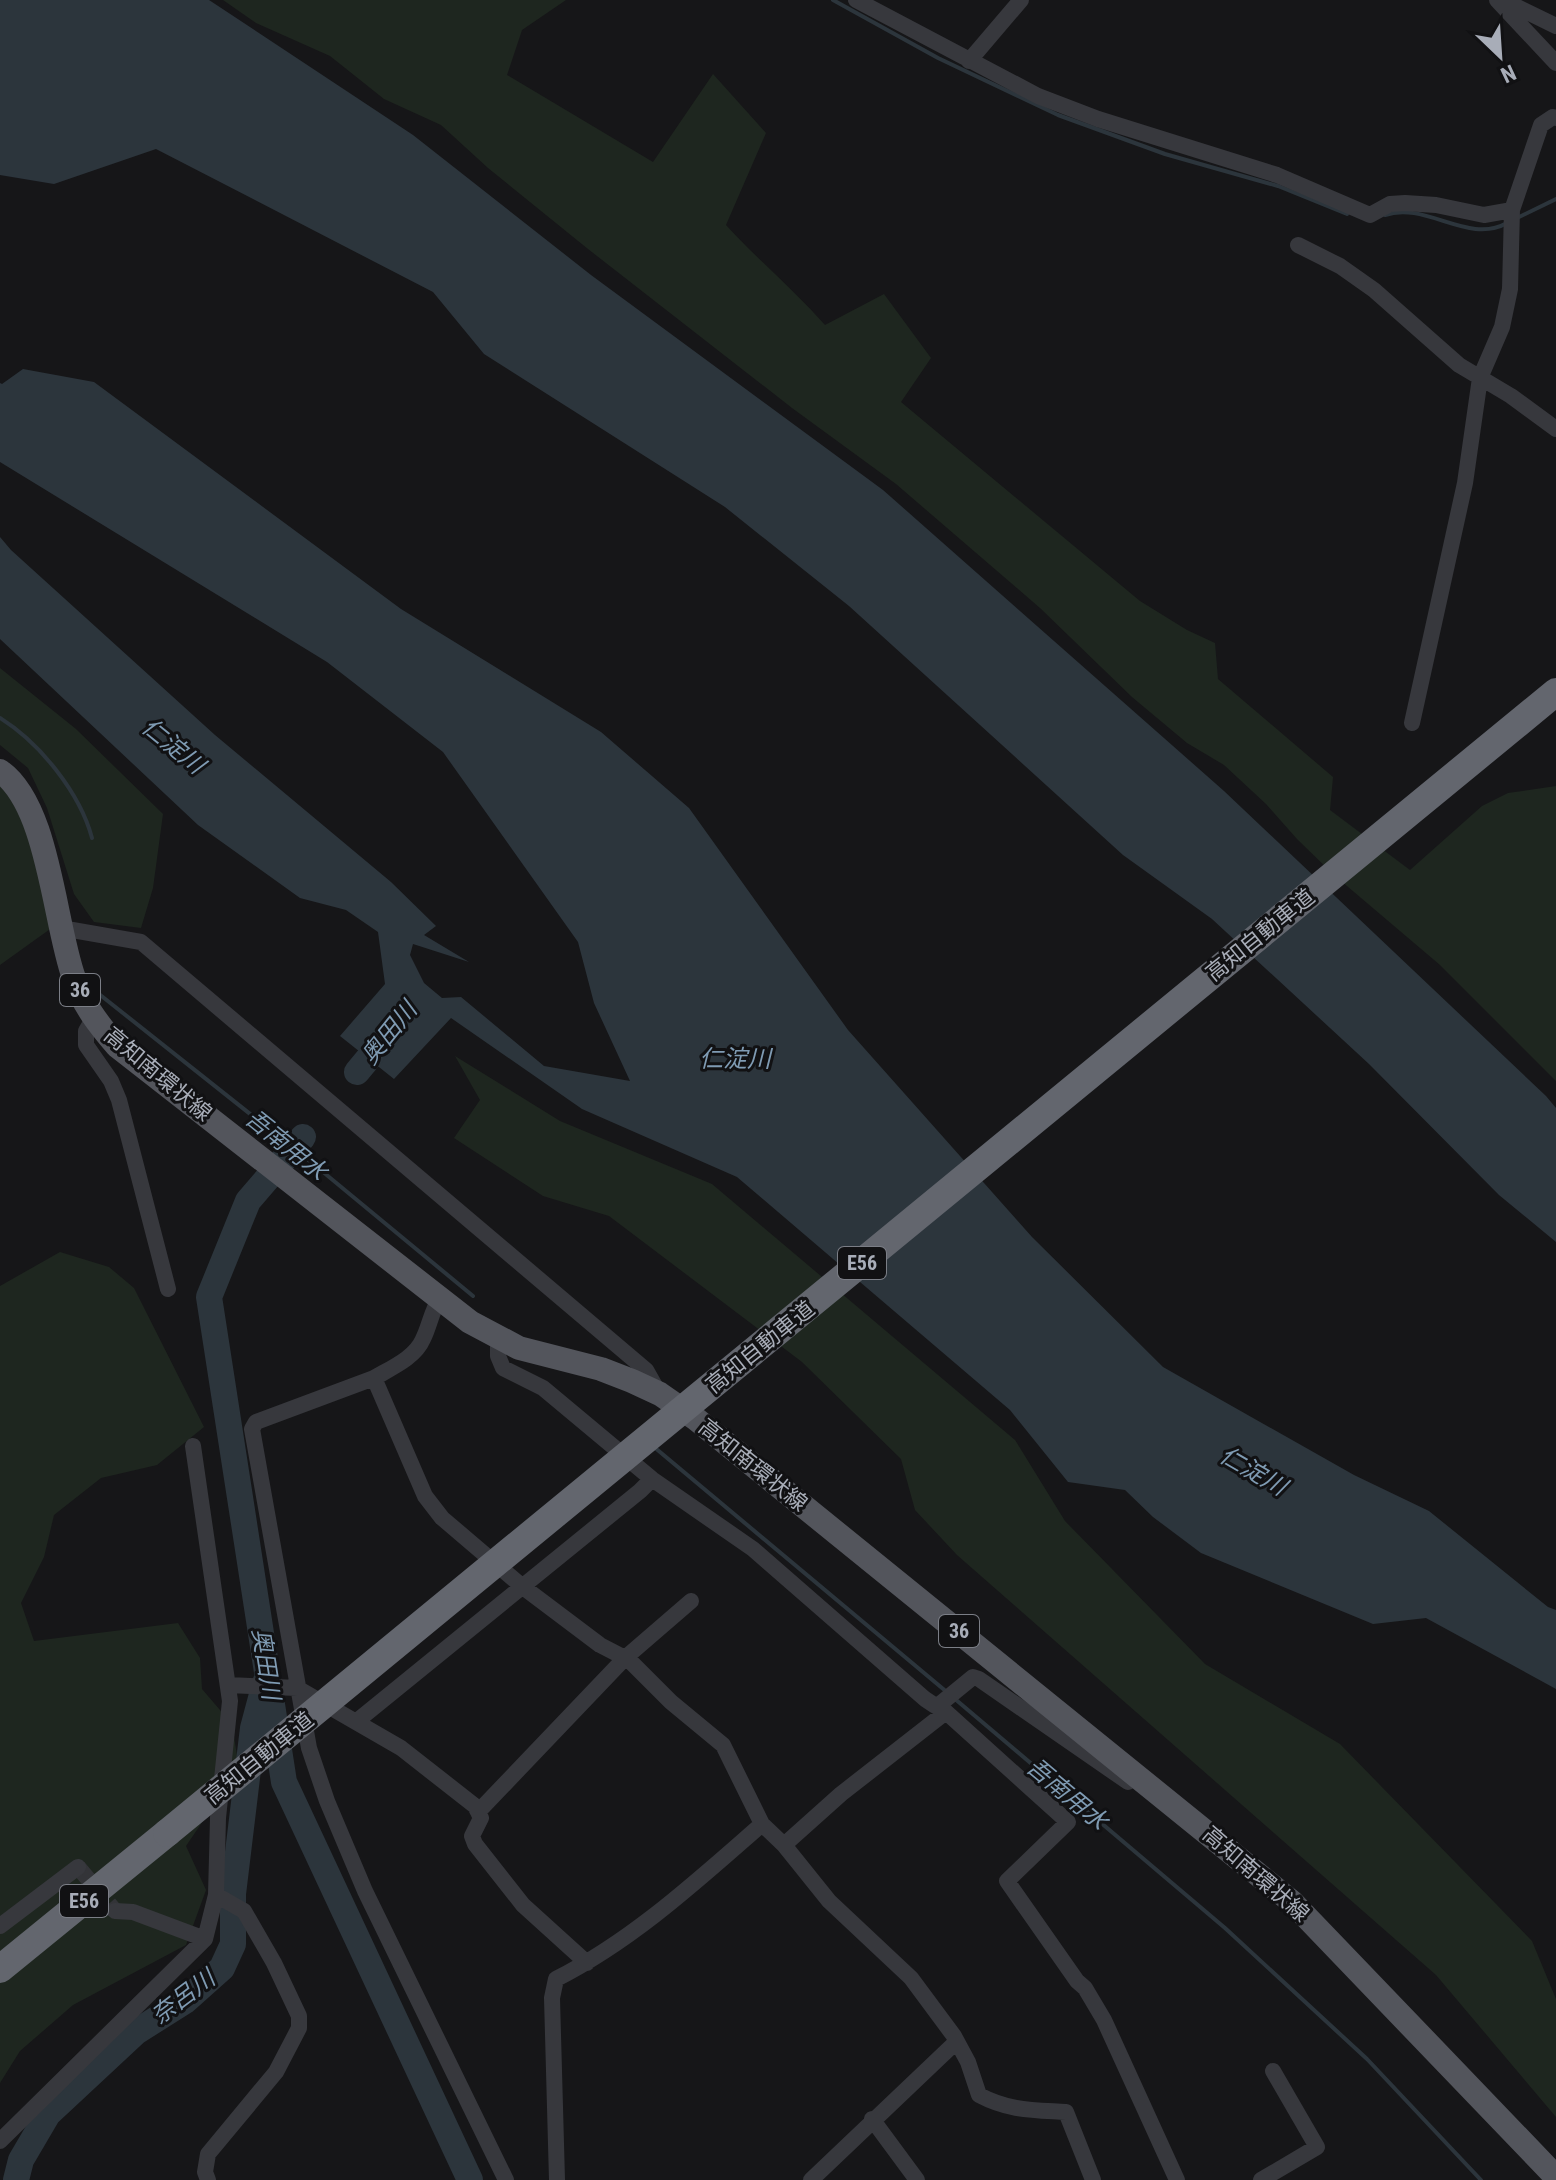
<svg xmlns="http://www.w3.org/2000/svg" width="1556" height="2180" font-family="'Roboto Condensed','Noto Sans JP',sans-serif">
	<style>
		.green { fill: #1e261f }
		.water { fill: #2c353c }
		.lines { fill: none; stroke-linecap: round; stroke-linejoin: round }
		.stream { stroke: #2c353c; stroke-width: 4 }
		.river { stroke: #2c353c; stroke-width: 26 }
		.minor-tunnel { stroke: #333438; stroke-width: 16; stroke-dasharray: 16 8; stroke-linecap: butt }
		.minor { stroke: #37383d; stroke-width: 16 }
		.primary { stroke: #53555c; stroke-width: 24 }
		.motorway { stroke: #63666e; stroke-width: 28 }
		.motorway-bridge { stroke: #63666e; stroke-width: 28 }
		.labels { text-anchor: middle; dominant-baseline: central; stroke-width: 6; stroke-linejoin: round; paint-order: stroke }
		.shield { fill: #111113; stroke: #7b7e86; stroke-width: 2 }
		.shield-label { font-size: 20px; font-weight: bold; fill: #a8adb8 }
		.street-label { font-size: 22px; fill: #a8adb8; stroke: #111113 }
		.water-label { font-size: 24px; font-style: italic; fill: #7f9bb3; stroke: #111113 }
	</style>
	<rect width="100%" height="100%" fill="#161618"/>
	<path class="green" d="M 223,0 L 566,0 L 522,30 L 507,75 L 653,162 L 713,74 L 766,133 L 726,225 C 758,260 794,290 825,325 L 884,294 L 931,358 L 901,402 L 1140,601 L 1187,630 L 1215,643 L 1218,679 L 1333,777 L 1330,810 L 1410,870 L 1482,806 L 1508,793 L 1556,786 L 1556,1081 L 1440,965 L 1334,875 L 1297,839 L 1266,804 L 1224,765 L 1187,743 L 1132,697 L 1040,608 L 896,484 L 792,408 L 588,249 L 488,168 L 441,125 L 384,99 L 330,56 L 256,23 Z
		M 0,668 L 76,729 L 163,814 L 153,888 L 141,928 L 94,922 L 74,894 L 47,808 L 28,768 L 0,745 Z
		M 0,783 C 36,822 42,878 53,927 L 0,965 Z
		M 455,1056 L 560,1121 L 712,1184 L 1015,1440 L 1065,1521 L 1205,1664 L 1340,1744 L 1532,1941 L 1556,1999 L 1556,2117 L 1436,1975 L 957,1555 L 915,1510 L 901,1459 L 802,1362 L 609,1216 L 543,1196 L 454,1138 L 480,1100 Z
		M 60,1252 L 109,1267 L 134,1288 L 204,1427 L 157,1465 L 101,1478 L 54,1515 L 44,1557 L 21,1603 L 34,1641 L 178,1623 L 200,1658 L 202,1689 L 232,1724 L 239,1768 L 186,1846 L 206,1890 L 186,1945 L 73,2005 L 20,2051 L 0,2083 L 0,1286 Z"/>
	<path class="water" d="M 0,0 L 209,0 L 413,135 L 591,275 L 883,490 L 1224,791 L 1546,1096 L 1556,1108 L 1556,1242 L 1499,1195 L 1369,1064 L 1212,919 L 1123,855 L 849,606 L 725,507 L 484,354 L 433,292 L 156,149 L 54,184 L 0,175 Z
		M 23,369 L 94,382 L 401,609 L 601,732 L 689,808 L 848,1030 L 1032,1237 L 1163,1367 L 1354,1475 L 1429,1511 L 1548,1607 L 1556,1610 L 1556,1689 L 1426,1618 L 1373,1624 L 1201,1553 L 1153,1517 L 1125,1490 L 1068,1482 L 1010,1410 L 737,1177 L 582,1109 L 451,1018 L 394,1079 L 340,1036 L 385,984 L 378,932 L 346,910 L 300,898 L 198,825 L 0,639 L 0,537 L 11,550 L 215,735 L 391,882 L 436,926 L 424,935 L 469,962 L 413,944 L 410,955 L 424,983 L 442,998 L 461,997 L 544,1066 L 630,1081 L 594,1003 L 578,942 L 443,752 L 327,662 L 0,462 L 0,383 L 2,384 Z"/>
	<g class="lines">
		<path class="stream" d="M 833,0 L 938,58 L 1058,115 L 1165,154 L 1278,186 L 1347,214
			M 1385,215 C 1426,201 1468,245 1507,223
			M 1515,219 L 1556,199
			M 0,718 C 40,743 80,793 92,838
			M 99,994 L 317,1167 L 473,1296
			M 654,1447 L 948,1693
			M 955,1699 L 1225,1928 L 1367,2059 L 1481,2180"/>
		<path class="river" d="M 357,1072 L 391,1031
			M 303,1137 L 248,1201 L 209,1297 L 284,1782 L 470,2180
			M 16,2180 L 21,2160 L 48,2114 L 136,2032 L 185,2001 L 222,1968 L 233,1944 L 233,1894 L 253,1728 L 265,1683"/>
		<path class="minor-tunnel" d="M 78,1867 L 115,1911"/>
		<path class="minor" d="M 856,0 L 1038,96 L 1098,119 L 1277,175 L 1370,215 L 1390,204 L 1405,203 L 1436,205 L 1484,215 L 1512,210
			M 1497,0 L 1556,63
			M 1500,2 L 1509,3 L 1556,26
			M 969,61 L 1021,0
			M 1298,245 L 1340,266 L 1374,290 L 1459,365 L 1511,396 L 1556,429
			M 1412,723 L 1465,483 L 1480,378 L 1502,327 L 1510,289 L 1512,210 L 1541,125 L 1553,117 L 1556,118
			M 61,928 L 141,942 L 646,1370 L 659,1393
			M 93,1019 L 86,1031 L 86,1045 L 111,1081 L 119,1100 L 168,1289
			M 440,1298 C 431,1312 430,1325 423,1339 C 415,1358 391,1368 374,1378 L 425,1496 L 442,1518 L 523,1587 L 600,1645 L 629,1660 L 671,1702 L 723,1745 L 762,1824 L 784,1845 L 829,1901 L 911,1978 L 954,2036 L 968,2062 L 979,2095 C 1009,2111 1033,2110 1066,2112 L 1093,2180
			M 498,1339 L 498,1356 L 503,1368 L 543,1388 L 652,1479 L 753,1549 L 925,1699 L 934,1705 L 940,1704 L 973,1677 L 979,1679 L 1128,1782
			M 374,1378 L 256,1422 L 252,1429 L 309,1748 L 327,1801 L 365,1891 L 506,2180
			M 228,1685 L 297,1688 L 401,1748 L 475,1806 L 481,1818 L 472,1836 L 475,1844 L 523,1905 L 587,1963
			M 934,1705 L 946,1712 L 1068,1822 L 1007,1881 L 1077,1981 L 1085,1988 L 1104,2020 L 1177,2180
			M 357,1721 L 640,1491 L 652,1479
			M 478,1812 L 625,1658 L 691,1601
			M 784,1845 L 841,1794 L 946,1712
			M 115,1911 L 133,1912 L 205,1939
			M 0,1926 L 78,1867
			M 872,2119 L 917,2180
			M 0,2141 L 205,1939 L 216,1895 L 218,1818 L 230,1701 L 193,1446
			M 208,2180 L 205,2172 L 208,2154 L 276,2072 L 299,2028 L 299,2016 L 274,1963 L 244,1911 L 216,1895
			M 557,2180 L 552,1998 L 556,1979 C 633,1940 698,1880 762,1824
			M 811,2180 L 955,2043
			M 1261,2180 L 1317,2147 L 1273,2071"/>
		<path class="primary" d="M 0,771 C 49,805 54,923 74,978 C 83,1005 99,1025 117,1046 L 470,1322 L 519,1348 L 601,1369 L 632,1381 L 660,1394 L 696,1419 L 1292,1902 L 1556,2177"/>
		<path class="motorway" d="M 0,1969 L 167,1833"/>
		<path class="motorway-bridge" d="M 167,1833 L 1556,692"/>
	</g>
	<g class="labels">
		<g class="shield">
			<rect x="60" y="974" width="40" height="32" rx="6"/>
			<rect x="838" y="1247" width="48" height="32" rx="6"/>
			<rect x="939" y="1615" width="40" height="32" rx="6"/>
			<rect x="60" y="1885" width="48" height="32" rx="6"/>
		</g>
		<g class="shield-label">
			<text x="80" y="990">36</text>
			<text x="862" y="1263">E56</text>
			<text x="959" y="1631">36</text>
			<text x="84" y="1901">E56</text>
		</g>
		<g class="street-label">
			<text transform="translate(1260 935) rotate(-39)">高知自動車道</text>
			<text transform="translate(158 1074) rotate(40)">高知南環状線</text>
			<text transform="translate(760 1347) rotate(-39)">高知自動車道</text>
			<text transform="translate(753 1465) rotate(39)">高知南環状線</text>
			<text transform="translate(259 1758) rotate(-39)">高知自動車道</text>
			<text transform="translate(1256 1874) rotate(41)">高知南環状線</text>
		</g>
		<g class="water-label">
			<text transform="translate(173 746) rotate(39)">仁淀川</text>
			<text transform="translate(389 1033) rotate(-51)">奥田川</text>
			<text x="735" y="1059">仁淀川</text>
			<text transform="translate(286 1145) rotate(39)">吾南用水</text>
			<text transform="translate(1253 1471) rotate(30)">仁淀川</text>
			<text transform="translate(266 1664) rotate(81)">奥田川</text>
			<text transform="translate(1067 1794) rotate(40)">吾南用水</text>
			<text transform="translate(183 1997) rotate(-37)">奈呂川</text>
		</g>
	</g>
	<g transform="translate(1500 56) rotate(155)" stroke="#111113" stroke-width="6" paint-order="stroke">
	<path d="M0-6L14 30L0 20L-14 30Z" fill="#a8adb8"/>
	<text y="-12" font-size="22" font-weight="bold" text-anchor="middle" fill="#a8adb8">N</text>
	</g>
</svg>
